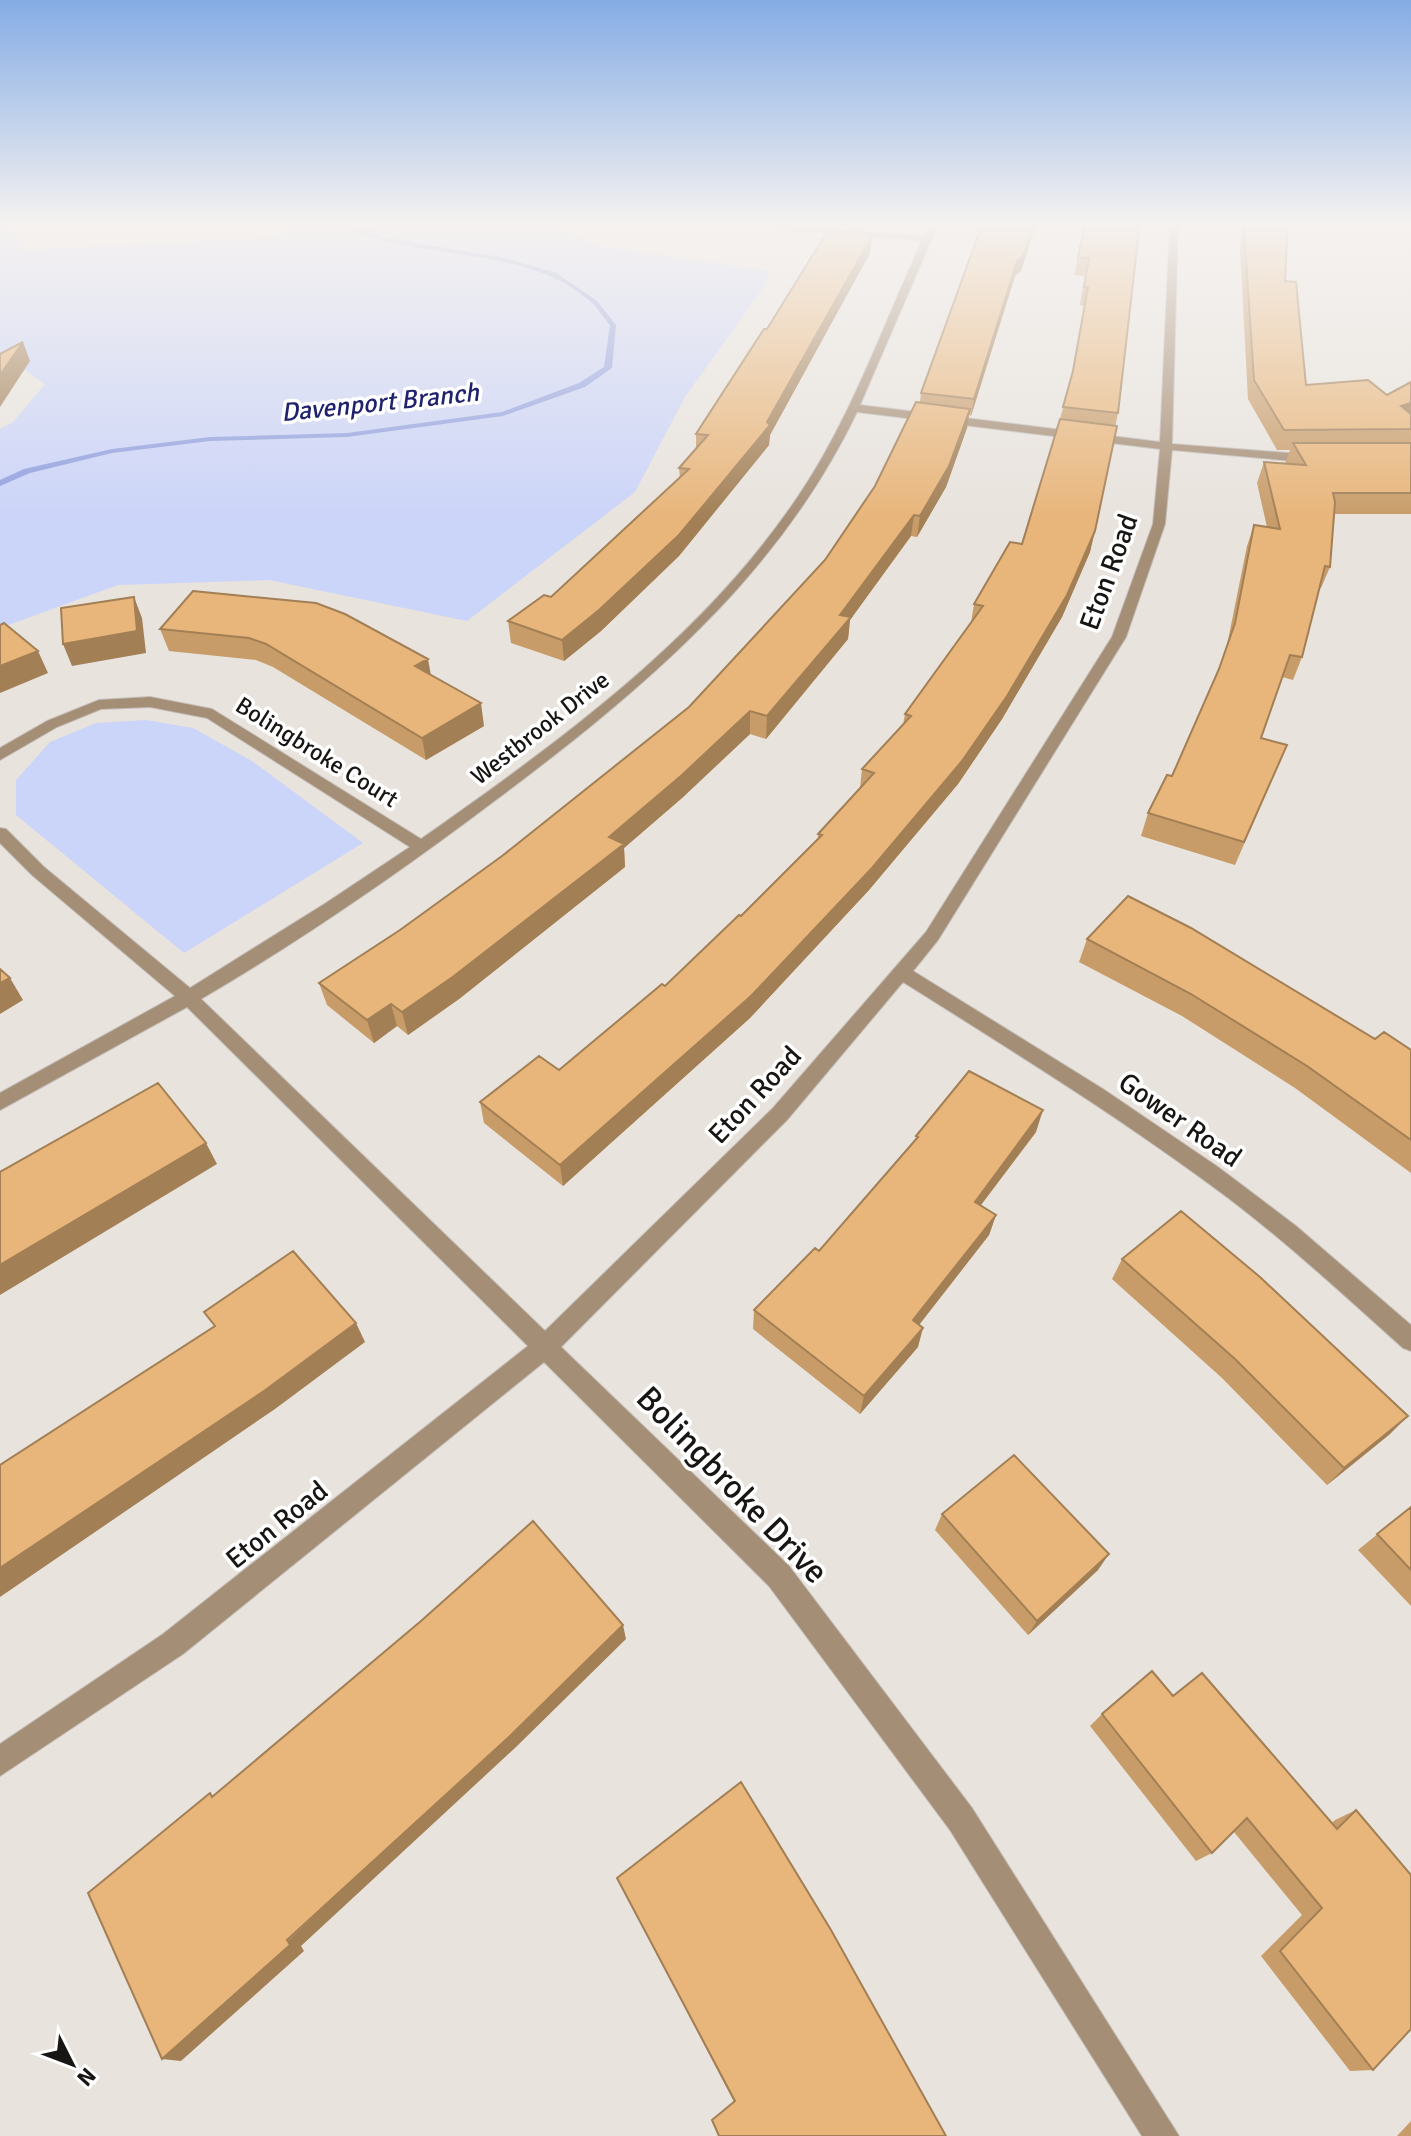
<svg xmlns="http://www.w3.org/2000/svg" width="1411" height="2136" font-family="Signika,sans-serif">
	<style>
		.green { fill: #cbd4f9 }
		.lines { fill: none; stroke-linecap: round; stroke-linejoin: round }
		.stream { fill: #91a0e0; fill-rule: evenodd }
		.minor-casing { stroke: #c3beb9; stroke-width: 2 }
		.minor { fill: #a58e76; fill-rule: evenodd }
		.wall { fill: #c89c69 }
		.shaded-wall { fill: #a27f55 }
		.building { fill: #e8b57a; stroke: #a27f55; stroke-width: 2 }
		.labels { text-anchor: middle; dominant-baseline: central; stroke-width: 7; stroke-linejoin: round; paint-order: stroke }
		.far-street-label { font-size: 24px; fill: #181614; stroke: #fff }
		.far-water-label { font-size: 26px; font-style: italic; fill: #1f226c; stroke: #fff }
		.street-label { font-size: 28px; fill: #181614; stroke: #fff }
		.near-street-label { font-size: 34px; fill: #181614; stroke: #fff }
	</style>
	<rect width="100%" height="100%" fill="#e8e3dd"/>
	<path class="green" d="M 0,222 L 11,222 L 25,250 L 279,237 L 298,222 L 560,222 L 560,229 L 599,246 L 770,271 L 763,288 L 685,397 L 635,492 L 467,621 L 269,580 L 118,585 L 0,628 L 0,429 L 13,422 L 45,384 L 0,353 Z
		M 146,720 L 193,728 L 252,761 L 363,843 L 184,953 L 16,815 L 16,780 L 50,742 L 96,723 Z"/>
	<g class="lines">
		<path class="stream" d="M 336,222 L 345,222 L 383,237 L 505,258 L 556,273 L 596,300 L 616,325 L 612,368 L 585,387 L 503,416 L 347,437 L 210,441 L 112,453 L 30,473 L 0,486 L 0,480 L 24,469 L 112,449 L 210,437 L 347,433 L 502,412 L 579,383 L 604,367 L 610,325 C 603,317 598,308 590,301 C 519,240 415,266 336,222 Z"/>
		<g class="minor-casing">
			<path id="minor" d="M 703,222 L 742,222 L 924,236 L 931,222 L 939,222 L 860,405 L 1160,442 L 1170,222 L 1178,222 L 1172,444 L 1315,455 L 1321,459 L 1315,463 L 1172,450 L 1165,524 L 1126,637 L 938,940 L 913,971 L 1103,1089 L 1218,1167 L 1296,1226 L 1411,1325 L 1411,1351 L 1403,1348 C 1345,1296 1289,1244 1227,1197 C 1123,1119 1013,1051 903,982 L 787,1120 L 561,1347 L 789,1566 L 972,1808 L 1179,2136 L 1142,2136 L 950,1830 L 769,1586 L 544,1362 L 183,1654 L 0,1776 L 0,1744 L 163,1634 L 528,1346 L 187,1007 L 0,1110 L 0,1093 L 175,996 L 32,875 L 0,843 L 0,828 L 6,829 L 44,867 L 190,988 L 326,903 L 410,847 L 207,718 L 150,707 L 101,709 L 57,727 L 0,760 L 0,748 L 47,721 L 99,700 L 150,697 L 212,709 L 421,839 C 559,742 702,639 797,498 C 851,419 882,327 922,241 ZM 857,412 L 1160,449 L 1153,524 L 1112,637 L 926,932 L 773,1108 L 545,1331 L 201,999 C 305,938 403,870 497,799 C 641,691 778,577 857,412 Z"/>
		</g>
		<use href="#minor" class="minor"/>
	</g>
	<path class="wall" d="M 983,222 L 1037,222 L 1021,271 L 1015,276 L 971,416 L 969,415 L 967,428 L 946,487 L 917,537 L 911,536 L 850,620 L 848,639 L 766,739 L 750,734 L 682,798 L 624,848 L 625,867 L 459,999 L 408,1035 L 397,1026 L 374,1043 L 327,1005 L 319,983 L 400,930 L 502,856 L 689,707 L 825,560 L 875,486 L 920,402 L 921,393 Z
		M 1085,222 L 1118,413 L 1090,552 L 1062,617 L 1002,719 L 958,784 L 869,890 L 750,1018 L 563,1186 L 484,1123 L 480,1102 L 559,1070 L 665,986 L 741,916 L 818,839 L 818,834 L 860,788 L 862,769 L 903,725 L 905,714 L 971,623 L 974,604 L 1022,544 L 1060,419 L 1071,378 L 1084,306 L 1080,305 L 1085,276 L 1074,275 Z
		M 1243,222 L 1288,222 L 1285,281 L 1306,385 L 1387,395 L 1411,382 L 1411,514 L 1334,514 L 1330,567 L 1321,588 L 1319,588 L 1302,657 L 1293,680 L 1282,677 L 1261,738 L 1287,745 L 1235,865 L 1141,836 L 1148,813 L 1172,776 L 1218,671 L 1227,645 L 1247,546 L 1254,525 L 1267,527 L 1257,483 L 1264,462 L 1285,464 L 1290,450 L 1277,450 L 1248,399 L 1240,247 Z
		M 872,236 L 870,253 L 770,435 L 769,445 L 679,556 L 601,631 L 564,661 L 511,643 L 508,621 L 551,597 L 680,478 L 679,468 L 696,450 L 696,434 L 767,329 Z
		M 193,591 L 431,675 L 484,726 L 426,760 L 273,667 L 256,660 L 169,651 L 160,629 Z
		M 1087,939 L 1411,1050 L 1411,1173 L 1295,1088 L 1182,1016 L 1079,962 Z
		M 1036,1132 L 981,1205 L 996,1215 L 989,1235 L 919,1325 L 918,1347 L 860,1414 L 753,1329 L 754,1310 L 819,1251 L 915,1141 L 916,1136 Z
		M 1122,1259 L 1390,1434 L 1327,1485 L 1222,1378 L 1112,1279 Z
		M 1411,1507 L 1411,1606 L 1358,1550 Z
		M 942,1514 L 1098,1570 L 1028,1635 L 935,1530 Z
		M 1173,1696 L 1332,1823 L 1335,1820 L 1356,1810 L 1373,2070 L 1350,2071 L 1261,1956 L 1302,1915 L 1234,1832 L 1212,1853 L 1196,1861 L 1090,1726 L 1102,1714 Z
		M 617,1878 L 946,2136 L 734,2102 Z
		M 1411,2121 L 1411,2136 L 1397,2136 Z"/>
	<path class="shaded-wall" d="M 1035,222 L 1037,222 L 1021,271 L 1015,276 L 971,416 L 974,399 L 1017,261 Z
		M 872,236 L 870,253 L 770,435 L 769,445 L 679,556 L 601,631 L 564,661 L 562,640 L 767,422 Z
		M 23,342 L 30,361 L 0,407 L 0,375 Z
		M 1411,403 L 1411,421 L 1401,406 Z
		M 970,409 L 967,428 L 946,487 L 917,537 L 920,516 Z
		M 914,515 L 911,536 L 850,620 L 848,639 L 766,739 L 767,716 Z
		M 1095,531 L 1090,552 L 1062,617 L 1002,719 L 958,784 L 869,890 L 750,1018 L 563,1186 L 560,1165 Z
		M 134,597 L 142,618 L 146,653 L 72,666 L 63,644 Z
		M 38,651 L 48,673 L 0,693 L 0,666 Z
		M 428,659 L 432,681 L 415,666 Z
		M 481,703 L 484,726 L 426,760 L 422,738 Z
		M 750,711 L 750,734 L 682,798 L 624,848 L 625,867 L 459,999 L 408,1035 L 402,1012 L 609,837 Z
		M 10,978 L 23,1000 L 0,1014 L 0,983 Z
		M 391,1004 L 397,1026 L 374,1043 L 367,1020 Z
		M 1043,1110 L 1036,1132 L 968,1222 L 975,1202 Z
		M 206,1143 L 217,1164 L 0,1295 L 0,1265 Z
		M 996,1215 L 989,1235 L 908,1339 L 913,1320 Z
		M 356,1323 L 365,1342 L 275,1409 L 0,1597 L 0,1568 Z
		M 923,1328 L 918,1347 L 860,1414 L 864,1396 Z
		M 1408,1416 L 1390,1434 L 1327,1485 L 1344,1468 Z
		M 1109,1554 L 1098,1570 L 1028,1635 L 1037,1621 Z
		M 623,1625 L 626,1639 L 516,1747 L 301,1946 L 304,1951 L 181,2061 L 162,2059 Z"/>
	<path class="building" d="M 983,222 L 1035,222 L 1023,256 L 1017,261 L 974,399 L 921,393 Z
		M 1085,222 L 1140,222 L 1118,413 L 1063,407 L 1073,371 L 1088,287 L 1084,287 L 1089,258 L 1078,257 Z
		M 1245,222 L 1288,222 L 1285,281 L 1296,282 L 1306,385 L 1368,380 L 1387,395 L 1411,382 L 1411,403 L 1401,406 L 1411,414 L 1411,429 L 1284,430 L 1254,380 L 1244,230 Z
		M 827,232 L 872,236 L 767,422 L 770,425 L 679,535 L 599,610 L 562,640 L 508,621 L 544,595 L 551,597 L 689,469 L 679,468 L 708,435 L 696,434 L 764,329 L 767,329 Z
		M 23,342 L 0,375 L 0,354 Z
		M 916,402 L 970,409 L 949,466 L 920,516 L 914,515 L 840,615 L 851,617 L 767,716 L 750,711 L 682,775 L 609,837 L 624,844 L 454,976 L 402,1012 L 391,1004 L 367,1020 L 319,983 L 400,930 L 502,856 L 689,707 L 825,560 L 875,486 Z
		M 1060,419 L 1117,426 L 1095,531 L 1067,595 L 1007,696 L 962,761 L 872,868 L 751,996 L 560,1165 L 480,1102 L 539,1056 L 559,1070 L 662,984 L 665,986 L 739,915 L 741,916 L 822,835 L 818,834 L 874,773 L 862,769 L 911,716 L 905,714 L 983,606 L 974,604 L 1010,542 L 1022,544 Z
		M 1293,443 L 1411,443 L 1411,493 L 1333,493 L 1335,502 L 1330,567 L 1325,566 L 1302,657 L 1290,655 L 1261,738 L 1287,745 L 1244,842 L 1148,813 L 1167,775 L 1172,776 L 1219,669 L 1235,623 L 1254,525 L 1280,529 L 1264,462 L 1306,465 Z
		M 193,591 L 316,603 L 345,614 L 428,659 L 415,666 L 481,703 L 422,738 L 266,644 L 249,638 L 160,629 Z
		M 134,597 L 137,631 L 63,644 L 61,608 Z
		M 4,623 L 38,651 L 0,666 L 0,625 Z
		M 1128,896 L 1191,928 L 1375,1039 L 1384,1032 L 1411,1050 L 1411,1140 L 1307,1066 L 1191,994 L 1087,939 Z
		M 0,969 L 10,978 L 0,983 Z
		M 969,1071 L 1043,1110 L 975,1202 L 996,1215 L 913,1320 L 923,1328 L 864,1396 L 754,1310 L 815,1248 L 819,1251 L 918,1137 L 916,1136 Z
		M 158,1083 L 206,1143 L 0,1265 L 0,1172 Z
		M 1181,1211 L 1260,1277 L 1408,1416 L 1344,1468 L 1235,1359 L 1122,1259 Z
		M 293,1251 L 356,1323 L 264,1391 L 0,1568 L 0,1465 L 215,1326 L 204,1312 Z
		M 1014,1455 L 1109,1554 L 1037,1621 L 942,1514 Z
		M 1411,1507 L 1411,1570 L 1377,1534 Z
		M 533,1521 L 623,1625 L 510,1736 L 287,1940 L 290,1945 L 162,2059 L 88,1893 L 210,1793 L 212,1797 L 421,1621 Z
		M 1152,1671 L 1173,1696 L 1202,1673 L 1337,1829 L 1356,1810 L 1411,1875 L 1411,2029 L 1373,2070 L 1280,1951 L 1322,1908 L 1247,1818 L 1212,1853 L 1102,1714 Z
		M 741,1782 L 831,1930 L 946,2136 L 719,2136 L 712,2120 L 735,2101 L 617,1878 Z"/>
	<linearGradient id="sky" x2="0" y2="1"><stop stop-color="#85ace5"/><stop offset="0.43" stop-color="#f5f2f0"/><stop offset="1" stop-color="#f5f2f0" stop-opacity="0"/></linearGradient>
	<rect width="1411" height="521" fill="url(#sky)"/>
	<g class="labels">
		<g class="far-street-label">
			<text transform="translate(540 728) rotate(-38)">Westbrook Drive</text>
			<text transform="translate(317 752) rotate(32)">Bolingbroke Court</text>
		</g>
		<g class="far-water-label">
			<text transform="translate(380 403) rotate(-6)">Davenport Branch</text>
		</g>
		<g class="street-label">
			<text transform="translate(1109 572) rotate(-70)">Eton Road</text>
			<text transform="translate(755 1095) rotate(-47)">Eton Road</text>
			<text transform="translate(1180 1120) rotate(35)">Gower Road</text>
			<text transform="translate(277 1525) rotate(-39)">Eton Road</text>
		</g>
		<g class="near-street-label">
			<text transform="translate(732 1485) rotate(46)">Bolingbroke Drive</text>
		</g>
	</g>
	<g transform="translate(72 2064) rotate(132)" stroke="#ffffff" stroke-width="6" paint-order="stroke">
	<path d="M0-6L14 30L0 20L-14 30Z" fill="#181614"/>
	<text y="-12" font-size="22" font-weight="bold" text-anchor="middle" fill="#181614">N</text>
	</g>
</svg>
